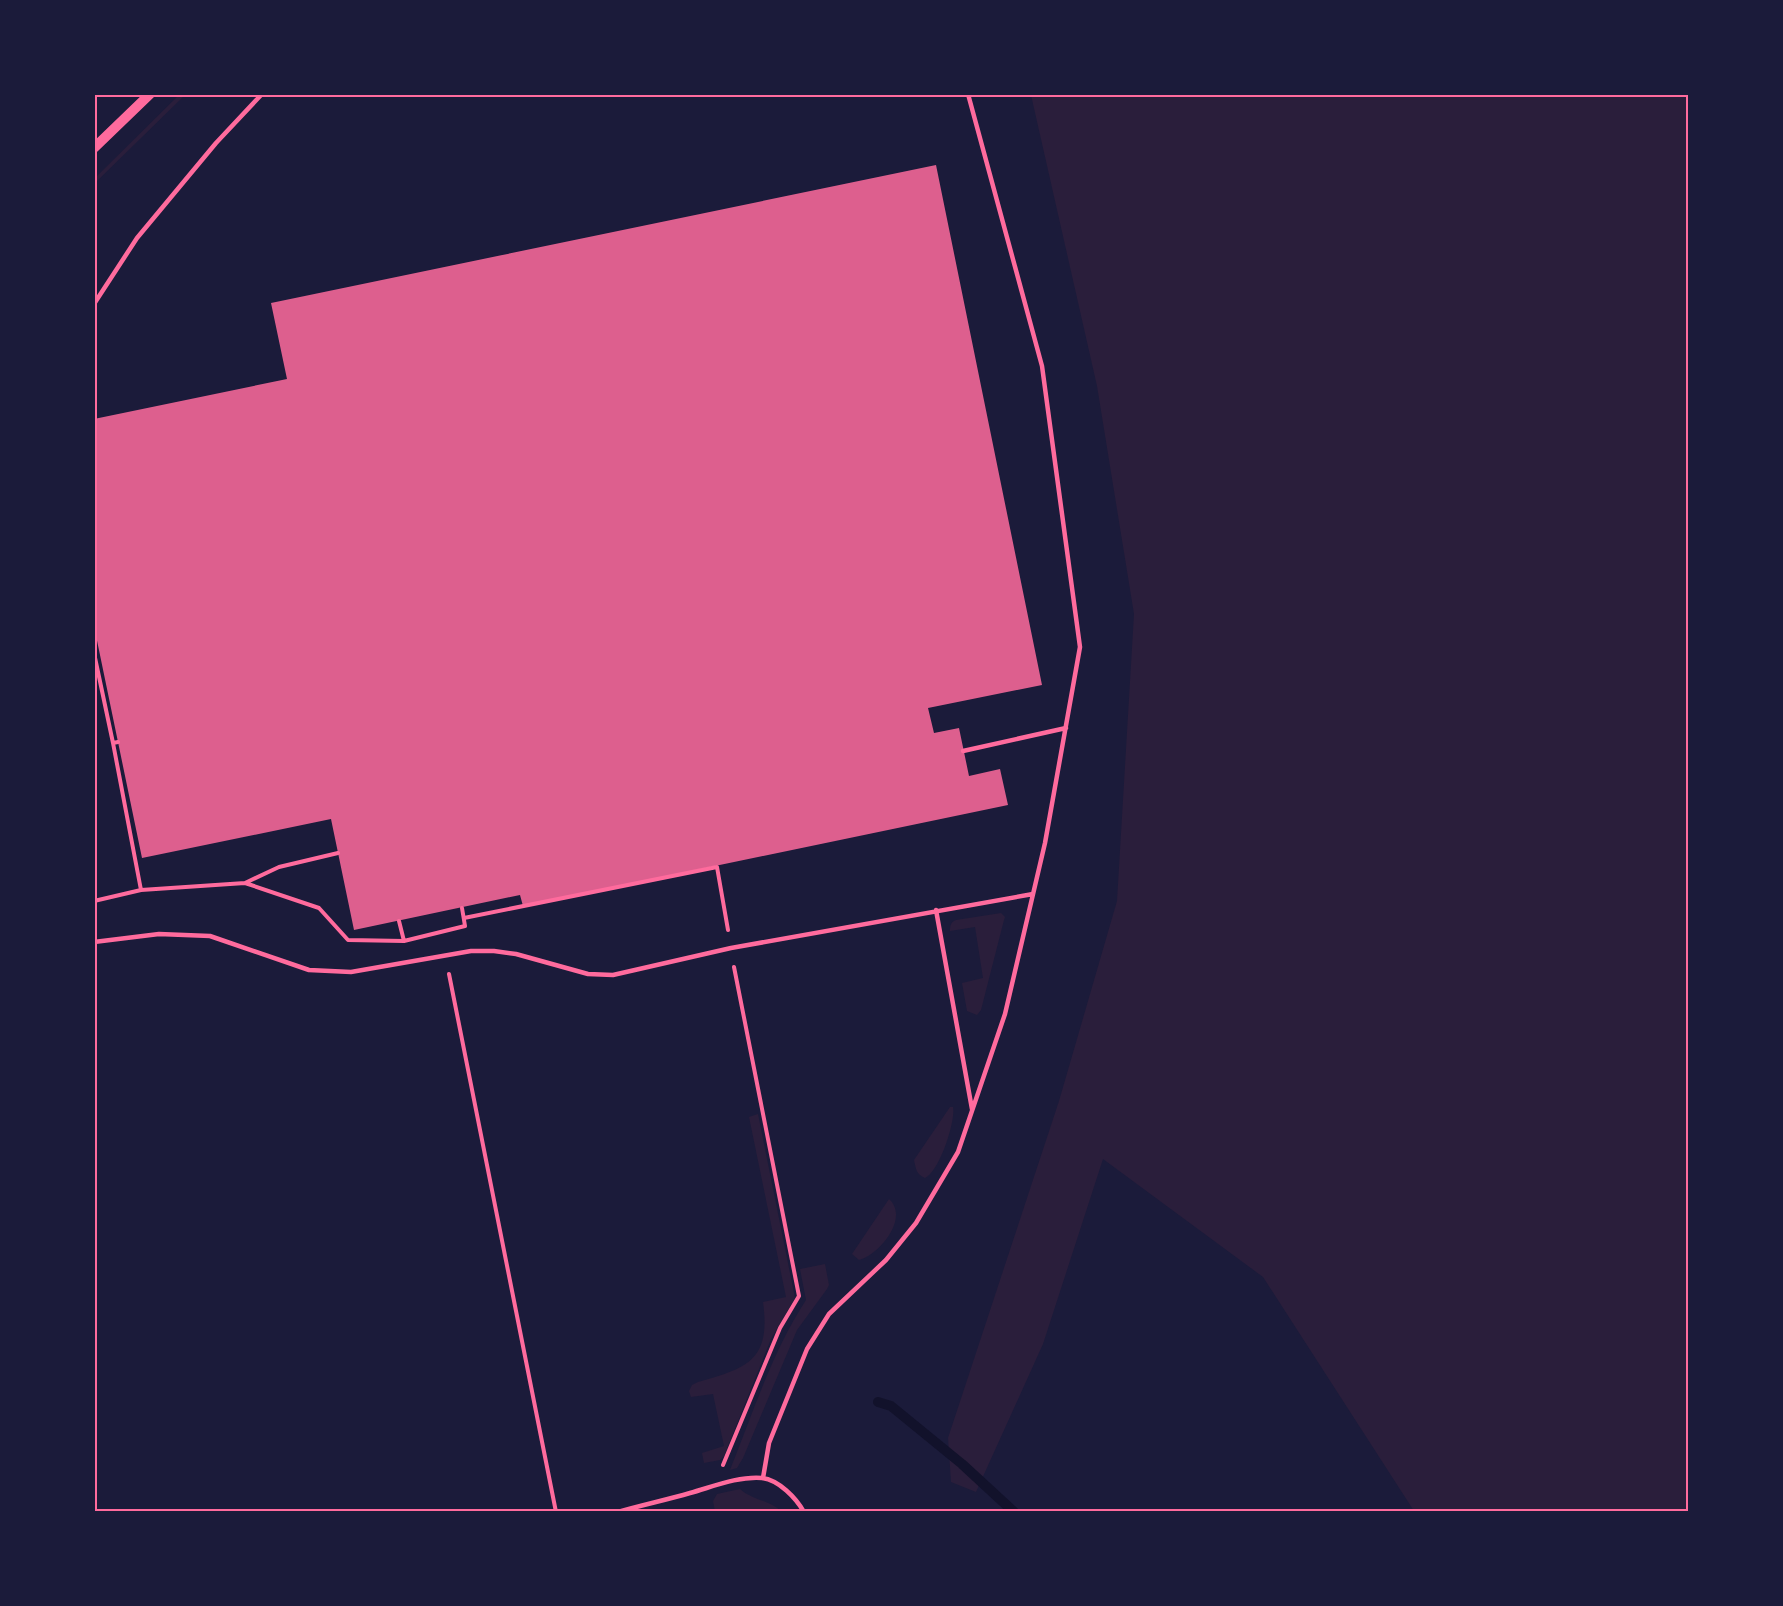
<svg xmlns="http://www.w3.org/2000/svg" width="1783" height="1606" font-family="Cabin,sans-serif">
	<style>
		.green { fill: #2a1e3b }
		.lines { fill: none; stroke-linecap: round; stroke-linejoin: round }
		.stream { stroke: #12122b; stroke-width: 10 }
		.building { fill: #dd5f8e }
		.path { stroke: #ff6b9d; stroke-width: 4 }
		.service { stroke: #ff6b9d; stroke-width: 4.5 }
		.tertiary { stroke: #ff6b9d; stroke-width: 10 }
		.neatline { fill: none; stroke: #ff6b9d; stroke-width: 2 }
	</style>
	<rect width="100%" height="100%" fill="#1b1b3a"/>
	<path class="green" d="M 180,94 L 185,95 L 95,183 L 95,178 Z
		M 1031,95 L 1688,95 L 1688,1511 L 1414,1511 L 1263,1277 L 1103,1159 L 1043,1344 L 976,1492 L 951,1482 L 948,1438 L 1059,1101 L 1117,901 L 1134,614 L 1097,386 Z
		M 1001,913 L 1005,917 L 1004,920 L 981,1010 L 977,1015 L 967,1011 L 962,983 L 983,978 L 975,927 L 950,931 C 950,925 951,922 956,920 Z
		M 950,1107 L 953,1107 C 956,1121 939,1172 925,1178 C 916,1174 916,1169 914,1160 Z
		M 758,1114 L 795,1298 L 771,1339 L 724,1456 L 720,1460 L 704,1463 L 702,1453 L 724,1446 L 713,1394 L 691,1397 L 689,1391 L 692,1385 L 698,1382 C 748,1368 771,1360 763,1302 L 786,1297 L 749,1117 Z
		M 889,1199 C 910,1218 879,1255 859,1260 L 852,1254 Z
		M 825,1264 L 829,1285 L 827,1289 L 797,1330 L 743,1458 L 737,1468 L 730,1470 C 753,1413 772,1352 806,1300 L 800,1269 Z
		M 740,1489 C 752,1500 769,1500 781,1511 L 715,1511 L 713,1501 L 717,1494 Z"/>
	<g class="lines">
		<path class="stream" d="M 878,1402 L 891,1406 L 962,1464 L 1014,1512"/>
	</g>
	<path class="building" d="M 936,165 L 1042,685 L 928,708 L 934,733 L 959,728 L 969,776 L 1000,769 L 1008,805 L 523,906 L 520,895 L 354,930 L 331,819 L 142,858 L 94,626 L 94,419 L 287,379 L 271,303 Z"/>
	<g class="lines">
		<path class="path" d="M 94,653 L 113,743
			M 118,742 L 113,743 L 141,890
			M 245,883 L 279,867 L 338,853
			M 94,901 L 141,890 L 245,883 L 319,908 L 348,940 L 404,941 L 465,926 L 462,908
			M 464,918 L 717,867 L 728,930
			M 399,921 L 404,941
			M 449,974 L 556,1512
			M 723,1465 L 780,1328 L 799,1296 L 734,967"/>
		<path class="service" d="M 94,304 L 137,238 L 216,143 L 262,94
			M 963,751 L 1066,728
			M 936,910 L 972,1109
			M 94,942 L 159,934 L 210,936 L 309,970 L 351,972 L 471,951 L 494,951 L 516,954 L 588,974 L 613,975 L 731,948 L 1033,894
			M 763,1478 L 769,1443 L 807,1349 L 829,1314 L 886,1260 L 916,1223 L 958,1152 L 1005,1014 L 1045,843 L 1080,647 L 1042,366 L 968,94
			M 618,1512 C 642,1505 666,1500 690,1493 C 712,1487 738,1476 762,1478 C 779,1480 796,1498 804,1512"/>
		<path class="tertiary" d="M 94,148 L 150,94"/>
	</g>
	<rect width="1783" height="1606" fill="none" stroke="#1b1b3a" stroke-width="192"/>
	<rect x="96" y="96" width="1591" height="1414" class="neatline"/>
</svg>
